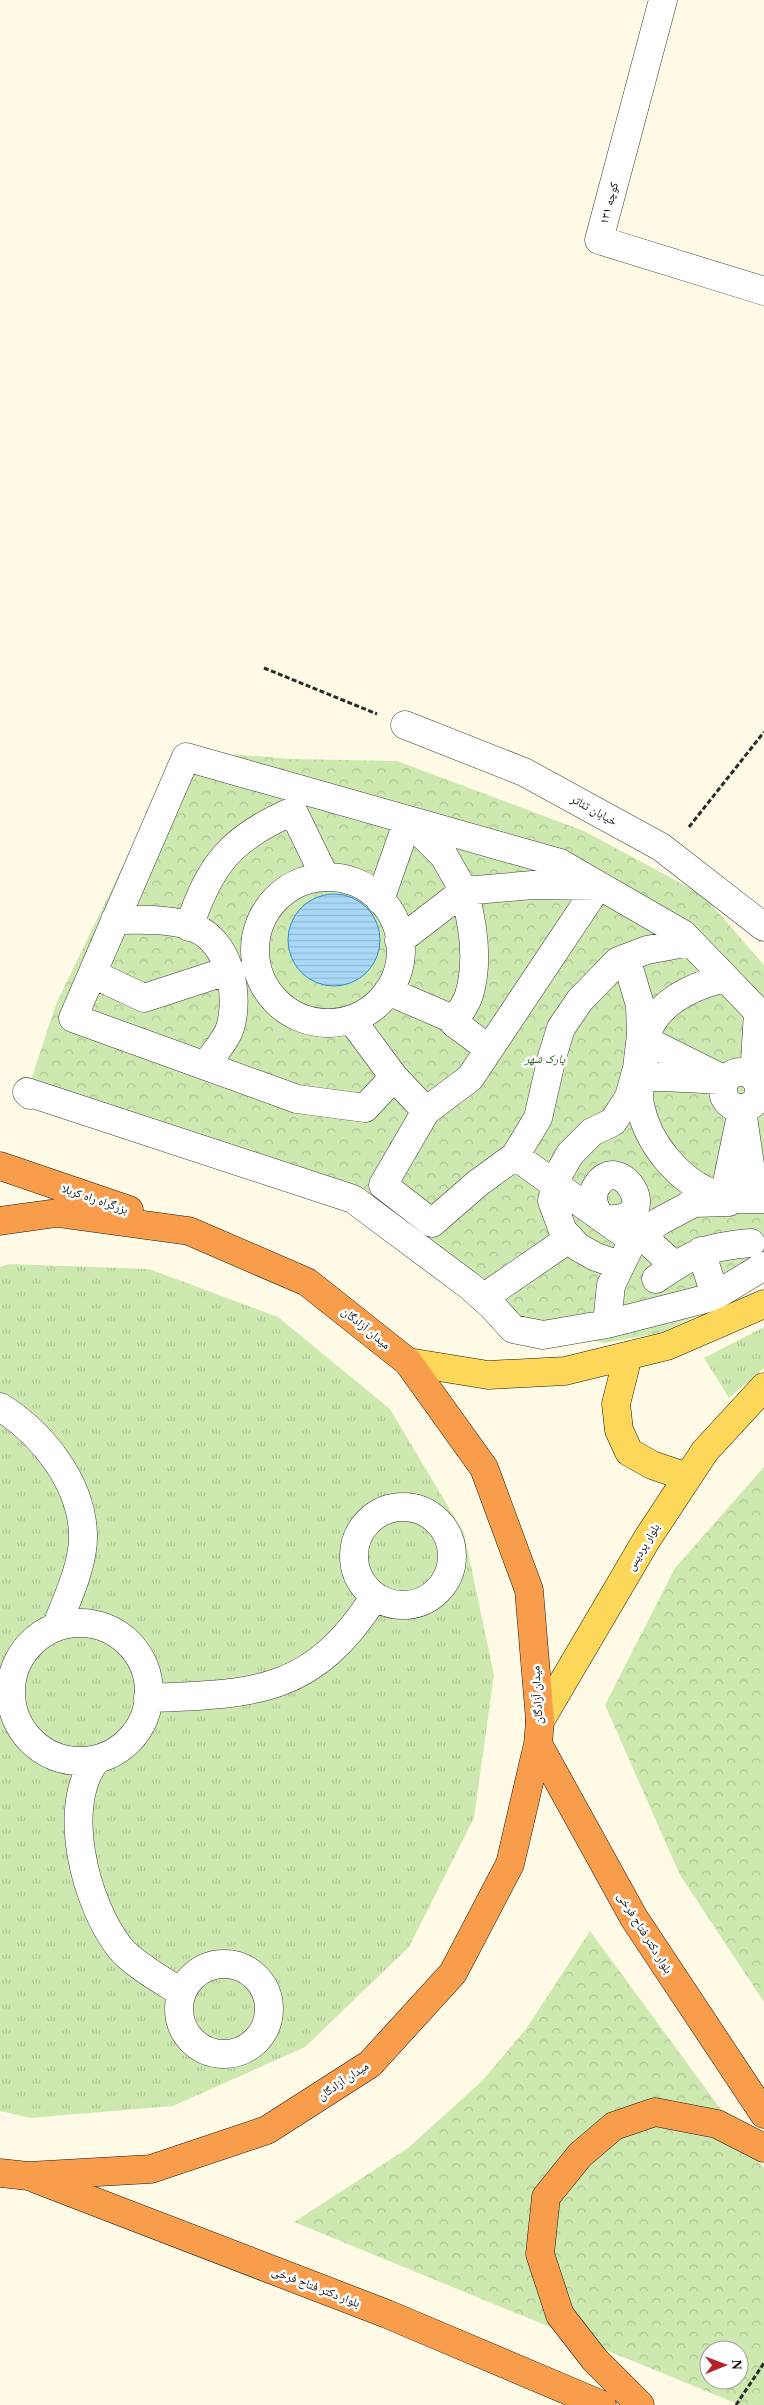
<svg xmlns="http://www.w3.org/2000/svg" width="764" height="2405" font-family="'Times New Roman','Noto Naskh Arabic',serif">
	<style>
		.grass { fill: url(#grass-tufts) }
		.park { fill: url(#park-crowns); fill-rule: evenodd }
		.water { fill: url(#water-rules); stroke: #308dcf }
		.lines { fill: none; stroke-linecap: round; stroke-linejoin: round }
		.minor-casing { stroke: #3c3c3c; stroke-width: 29 }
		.major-casing { stroke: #1a1a1a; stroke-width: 29 }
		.highway-casing { stroke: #1a1a1a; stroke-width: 29 }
		.path { stroke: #2b2b2b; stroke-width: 3; stroke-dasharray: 5 2.5; stroke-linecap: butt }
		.minor { stroke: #fff; stroke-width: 28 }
		.major { stroke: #fcd759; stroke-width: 28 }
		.highway { stroke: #f79d4b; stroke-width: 28 }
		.labels { text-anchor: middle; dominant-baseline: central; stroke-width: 5; stroke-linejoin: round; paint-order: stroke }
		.street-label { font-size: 12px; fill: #090909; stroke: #fff }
		.park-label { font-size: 12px; font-style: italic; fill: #28611a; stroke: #fff }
	</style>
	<defs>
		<pattern id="grass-tufts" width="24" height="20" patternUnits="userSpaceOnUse" patternTransform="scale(1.25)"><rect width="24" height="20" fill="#cde9b0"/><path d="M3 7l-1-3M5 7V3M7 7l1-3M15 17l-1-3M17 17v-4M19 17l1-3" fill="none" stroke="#afc696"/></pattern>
		<pattern id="park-crowns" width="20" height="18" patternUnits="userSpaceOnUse" patternTransform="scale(1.25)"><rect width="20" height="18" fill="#cde9b0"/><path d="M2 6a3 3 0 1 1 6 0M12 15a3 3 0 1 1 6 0" fill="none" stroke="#afc696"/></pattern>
		<pattern id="water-rules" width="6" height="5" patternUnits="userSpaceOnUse" patternTransform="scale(1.25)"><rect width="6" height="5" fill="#aad9f7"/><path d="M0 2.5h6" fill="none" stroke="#91b9d2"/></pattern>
	</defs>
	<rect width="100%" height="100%" fill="#fffae6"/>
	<path class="grass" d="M 10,1264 L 149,1269 L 278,1317 L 390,1409 L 464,1533 L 494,1675 L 474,1818 L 409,1947 L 305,2047 L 173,2106 L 30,2118 L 0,2111 L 0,1267 Z
		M 764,1327 L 764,1368 L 729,1398 L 704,1358 Z"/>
	<path class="park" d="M 179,750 L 292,759 L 397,761 L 584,831 L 703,895 L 764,965 L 764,1284 L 660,1333 L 604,1343 L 532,1326 L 492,1306 L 356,1187 L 27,1092 L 56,1004 Z
		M 764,1467 L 764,2002 L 680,1875 L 605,1705 L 675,1568 Z
		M 590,1931 L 764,2168 L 764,2405 L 740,2405 L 294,2222 L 408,2148 L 482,2081 L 526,2029 ZM 709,2350 L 739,2350 L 739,2380 L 709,2380 Z"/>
	<path class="water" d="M288 940a46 46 0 1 1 92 0a46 46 0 1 1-92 0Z"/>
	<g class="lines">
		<g class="minor-casing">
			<path id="minor" d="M 663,0 L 599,240 L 764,291
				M 405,725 L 524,772 L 661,847 L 764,927
				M255 950a73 73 0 1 1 146 0a73 73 0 1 1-146 0Z
				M 380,900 L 408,820 L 444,856 L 464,891 L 533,885 L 598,886 L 470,1078 L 426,1111
				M 115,920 C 139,920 173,918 195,928 C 230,943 240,995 230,1028 C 226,1041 212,1055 205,1066
				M 189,927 C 210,864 231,838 293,811 L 325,877
				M 399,941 L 464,891 C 473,923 479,962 469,995 C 466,1005 458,1014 454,1023 L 488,1048
				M 93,974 L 144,998 L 230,970
				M 725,978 C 697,985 664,999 650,1026 C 646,1034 646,1047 645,1056 C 642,1071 637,1089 640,1105 C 648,1144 678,1180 715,1195 C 729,1201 749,1199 764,1199
				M 388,991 L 455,1020
				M 758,1012 L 754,1078 L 764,1078
				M 764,1018 L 683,934 L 560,863 L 186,757 L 73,1018 L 297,1099 L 365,1108 L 394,1077 L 426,1111 L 383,1185 L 432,1223 L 478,1183 L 515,1156 L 633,1240 L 611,1285 L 607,1324 L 713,1297 L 764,1266
				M 351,1019 L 394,1077
				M723 1090a18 18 0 1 1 36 0a18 18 0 1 1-36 0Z
				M 641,1076 L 725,1080 L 647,1041
				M 30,1095 L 27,1092 L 353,1199 L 471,1287 L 492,1306 L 513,1329 L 543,1335 L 607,1324
				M 515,1156 L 538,1118 L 552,1057 L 561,1028 L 580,1000 L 618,961 L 647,950 L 690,942
				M 724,1197 L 742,1110 L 755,1199
				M 599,1216 C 594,1206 590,1197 596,1187 C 619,1146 669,1225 604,1219
				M 641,1235 L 675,1266
				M 633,1240 L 660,1221 L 694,1203 L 729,1202
				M 701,1251 L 715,1295
				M 620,1265 L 596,1257 L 578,1247 L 563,1231 L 552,1201 L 557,1177 L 570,1154 L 592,1132 L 613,1122 L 629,1097 L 637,1068 L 641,1035 L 640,1005 L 626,958
				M 656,1279 C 694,1253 704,1247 751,1243
				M 483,1298 L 570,1238
				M 0,1407 C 42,1433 82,1483 83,1535 C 84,1563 67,1600 56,1627
				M354 1556a49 49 0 1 1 98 0a49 49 0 1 1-98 0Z
				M11 1692a69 69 0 1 1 138 0a69 69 0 1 1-138 0Z
				M 148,1698 C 255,1694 313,1694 375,1596
				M 97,1759 C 59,1805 86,1905 120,1948 C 133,1964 165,1982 182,1993
				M179 2009a45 45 0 1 1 90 0a45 45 0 1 1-90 0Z"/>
		</g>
		<g class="major-casing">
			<path id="major" d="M 628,1356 L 616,1404 L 619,1430 L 629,1452 L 652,1465 L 687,1477
				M 408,1362 L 488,1375 L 565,1371 L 667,1346 L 764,1304
				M 540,1721 L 647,1539 L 705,1451 L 764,1387"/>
		</g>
		<g class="highway-casing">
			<path id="highway" d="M 0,1166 L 129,1210
				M 0,1221 L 57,1213 L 189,1231 L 307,1282 L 408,1362 L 484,1468 L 529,1590 L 540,1721 L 538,1744 L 510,1864 L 453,1973 L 370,2064 L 267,2130 L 151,2169 L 28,2176 L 0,2173
				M 538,1744 L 634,1918 L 764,2114
				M 36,2179 L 387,2314 L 602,2405
				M 640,2405 L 595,2360 L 560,2315 L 540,2254 L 546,2197 L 580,2155 L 614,2126 L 655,2112 L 717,2124 L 764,2148"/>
		</g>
		<path class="path" d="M 264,668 L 377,714
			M 689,827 L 764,732
			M 736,2405 L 764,2363"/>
		<use href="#minor" class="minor"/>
		<use href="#major" class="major"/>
		<use href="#highway" class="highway"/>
	</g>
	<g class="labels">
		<g class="street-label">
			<text transform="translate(609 203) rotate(-75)">کوچه ۱۳۱</text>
			<text transform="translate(594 810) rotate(29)">خیابان تئاتر</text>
			<text transform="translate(95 1199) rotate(19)">بزرگراه راه کربلا</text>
			<text transform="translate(366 1328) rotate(39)">میدان آزادگان</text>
			<text transform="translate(643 1547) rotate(-59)">بلوار پردیس</text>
			<text transform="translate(537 1695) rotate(-93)">میدان آزادگان</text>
			<text transform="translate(645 1933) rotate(58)">بلوار دکتر فتاح فرخی</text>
			<text transform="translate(343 2081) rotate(-34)">میدان آزادگان</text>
			<text transform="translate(316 2287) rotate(21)">بلوار دکتر فتاح فرخی</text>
		</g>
		<g class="park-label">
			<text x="545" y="1059">پارک شهر</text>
		</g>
	</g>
	<g transform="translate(724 2365) rotate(89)"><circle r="24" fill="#ffffff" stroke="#9d9d9d"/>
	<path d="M0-4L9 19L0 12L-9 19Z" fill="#ba2126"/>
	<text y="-8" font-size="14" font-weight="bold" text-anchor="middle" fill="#090909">N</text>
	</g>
</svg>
